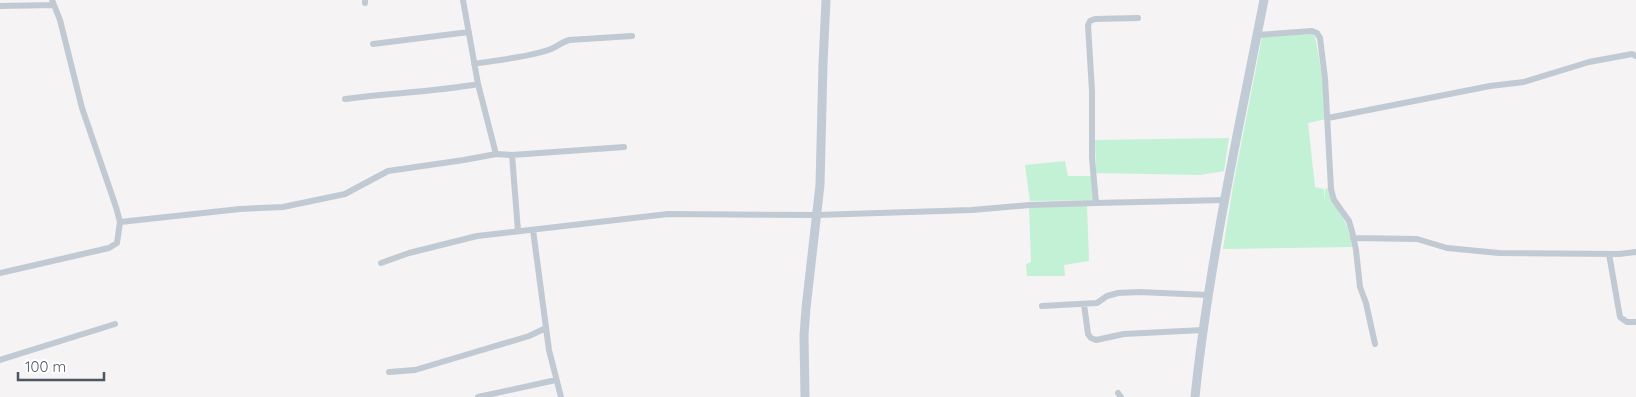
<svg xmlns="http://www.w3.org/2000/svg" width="1636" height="397" font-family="Quicksand,sans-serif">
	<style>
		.green { fill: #c3f1d5 }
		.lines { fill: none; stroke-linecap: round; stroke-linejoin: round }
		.street { stroke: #c1cad2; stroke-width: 6 }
		.secondary { stroke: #c1cbd6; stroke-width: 9 }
	</style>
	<rect width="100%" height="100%" fill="#f5f3f3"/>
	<path class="green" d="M 1312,34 L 1315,36 L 1324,86 L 1326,119 L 1308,123 L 1315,187 L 1324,189 L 1325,202 L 1325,189 L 1328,188 L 1350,232 L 1352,247 L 1223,249 L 1233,186 L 1262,37 Z
		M 1229,138 L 1224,171 L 1200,175 L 1096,173 L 1095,140 Z
		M 1065,161 L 1068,176 L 1091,176 L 1094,200 L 1030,201 L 1025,165 Z
		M 1087,205 L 1089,261 L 1064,265 L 1065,276 L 1027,276 L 1026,264 L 1031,262 L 1029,207 Z"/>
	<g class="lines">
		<path class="street" d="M 365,0 L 365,3
			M 463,0 L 478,84 L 496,154 L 512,155 L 518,231
			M 0,6 L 53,5
			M 1257,35 L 1312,31 L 1317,33 L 1320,38 L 1325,78 L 1331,189 L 1334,200 L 1349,221 L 1352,231 L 1356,250 L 1360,287 L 1366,303 L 1375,344
			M 373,44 L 469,32
			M 474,64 C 497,60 531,57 551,49 C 558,46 562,42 569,40 L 632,36
			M 345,99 C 389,93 434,92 478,84
			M 1328,118 L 1490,86 L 1524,82 L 1589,62 L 1632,54 L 1636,56
			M 512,155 L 624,147
			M 1096,203 L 1092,158 L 1092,91 L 1088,25 L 1090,21 L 1095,19 L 1138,18
			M 120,222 L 240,209 L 283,207 L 345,194 L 388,171 L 464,160 L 496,154
			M 533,230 L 549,350 L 561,397
			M 1353,238 L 1417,239 L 1447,248 L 1499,253 L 1619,254 L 1636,252
			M 1609,254 L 1620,317 L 1627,322 L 1636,322
			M 381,263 L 409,253 L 477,236 L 668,214 L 817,215 L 972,210 L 1030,205 L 1096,203 L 1225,200
			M 0,273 L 109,248 L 117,243 L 120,222 L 116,207 L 82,108 L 60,20 L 52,0
			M 1084,304 L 1088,334 L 1091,338 L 1096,340 L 1124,334 L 1203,330
			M 1042,306 L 1097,303 L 1107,296 L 1118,293 L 1139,292 L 1208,295
			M 0,360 L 115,324
			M 389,372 L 415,370 L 529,336 L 546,328
			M 1118,393 L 1121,397
			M 478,397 L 556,380"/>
		<path class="secondary" d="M 805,397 L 804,335 L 806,308 L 820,185 L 823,64 L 826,0
			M 1195,397 C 1209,263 1238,132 1264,0"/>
	</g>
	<path d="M18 372v8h86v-8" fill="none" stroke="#4a5661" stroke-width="2.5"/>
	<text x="25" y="372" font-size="15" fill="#4a5661" stroke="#ffffff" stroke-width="4" paint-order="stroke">100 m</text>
</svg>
